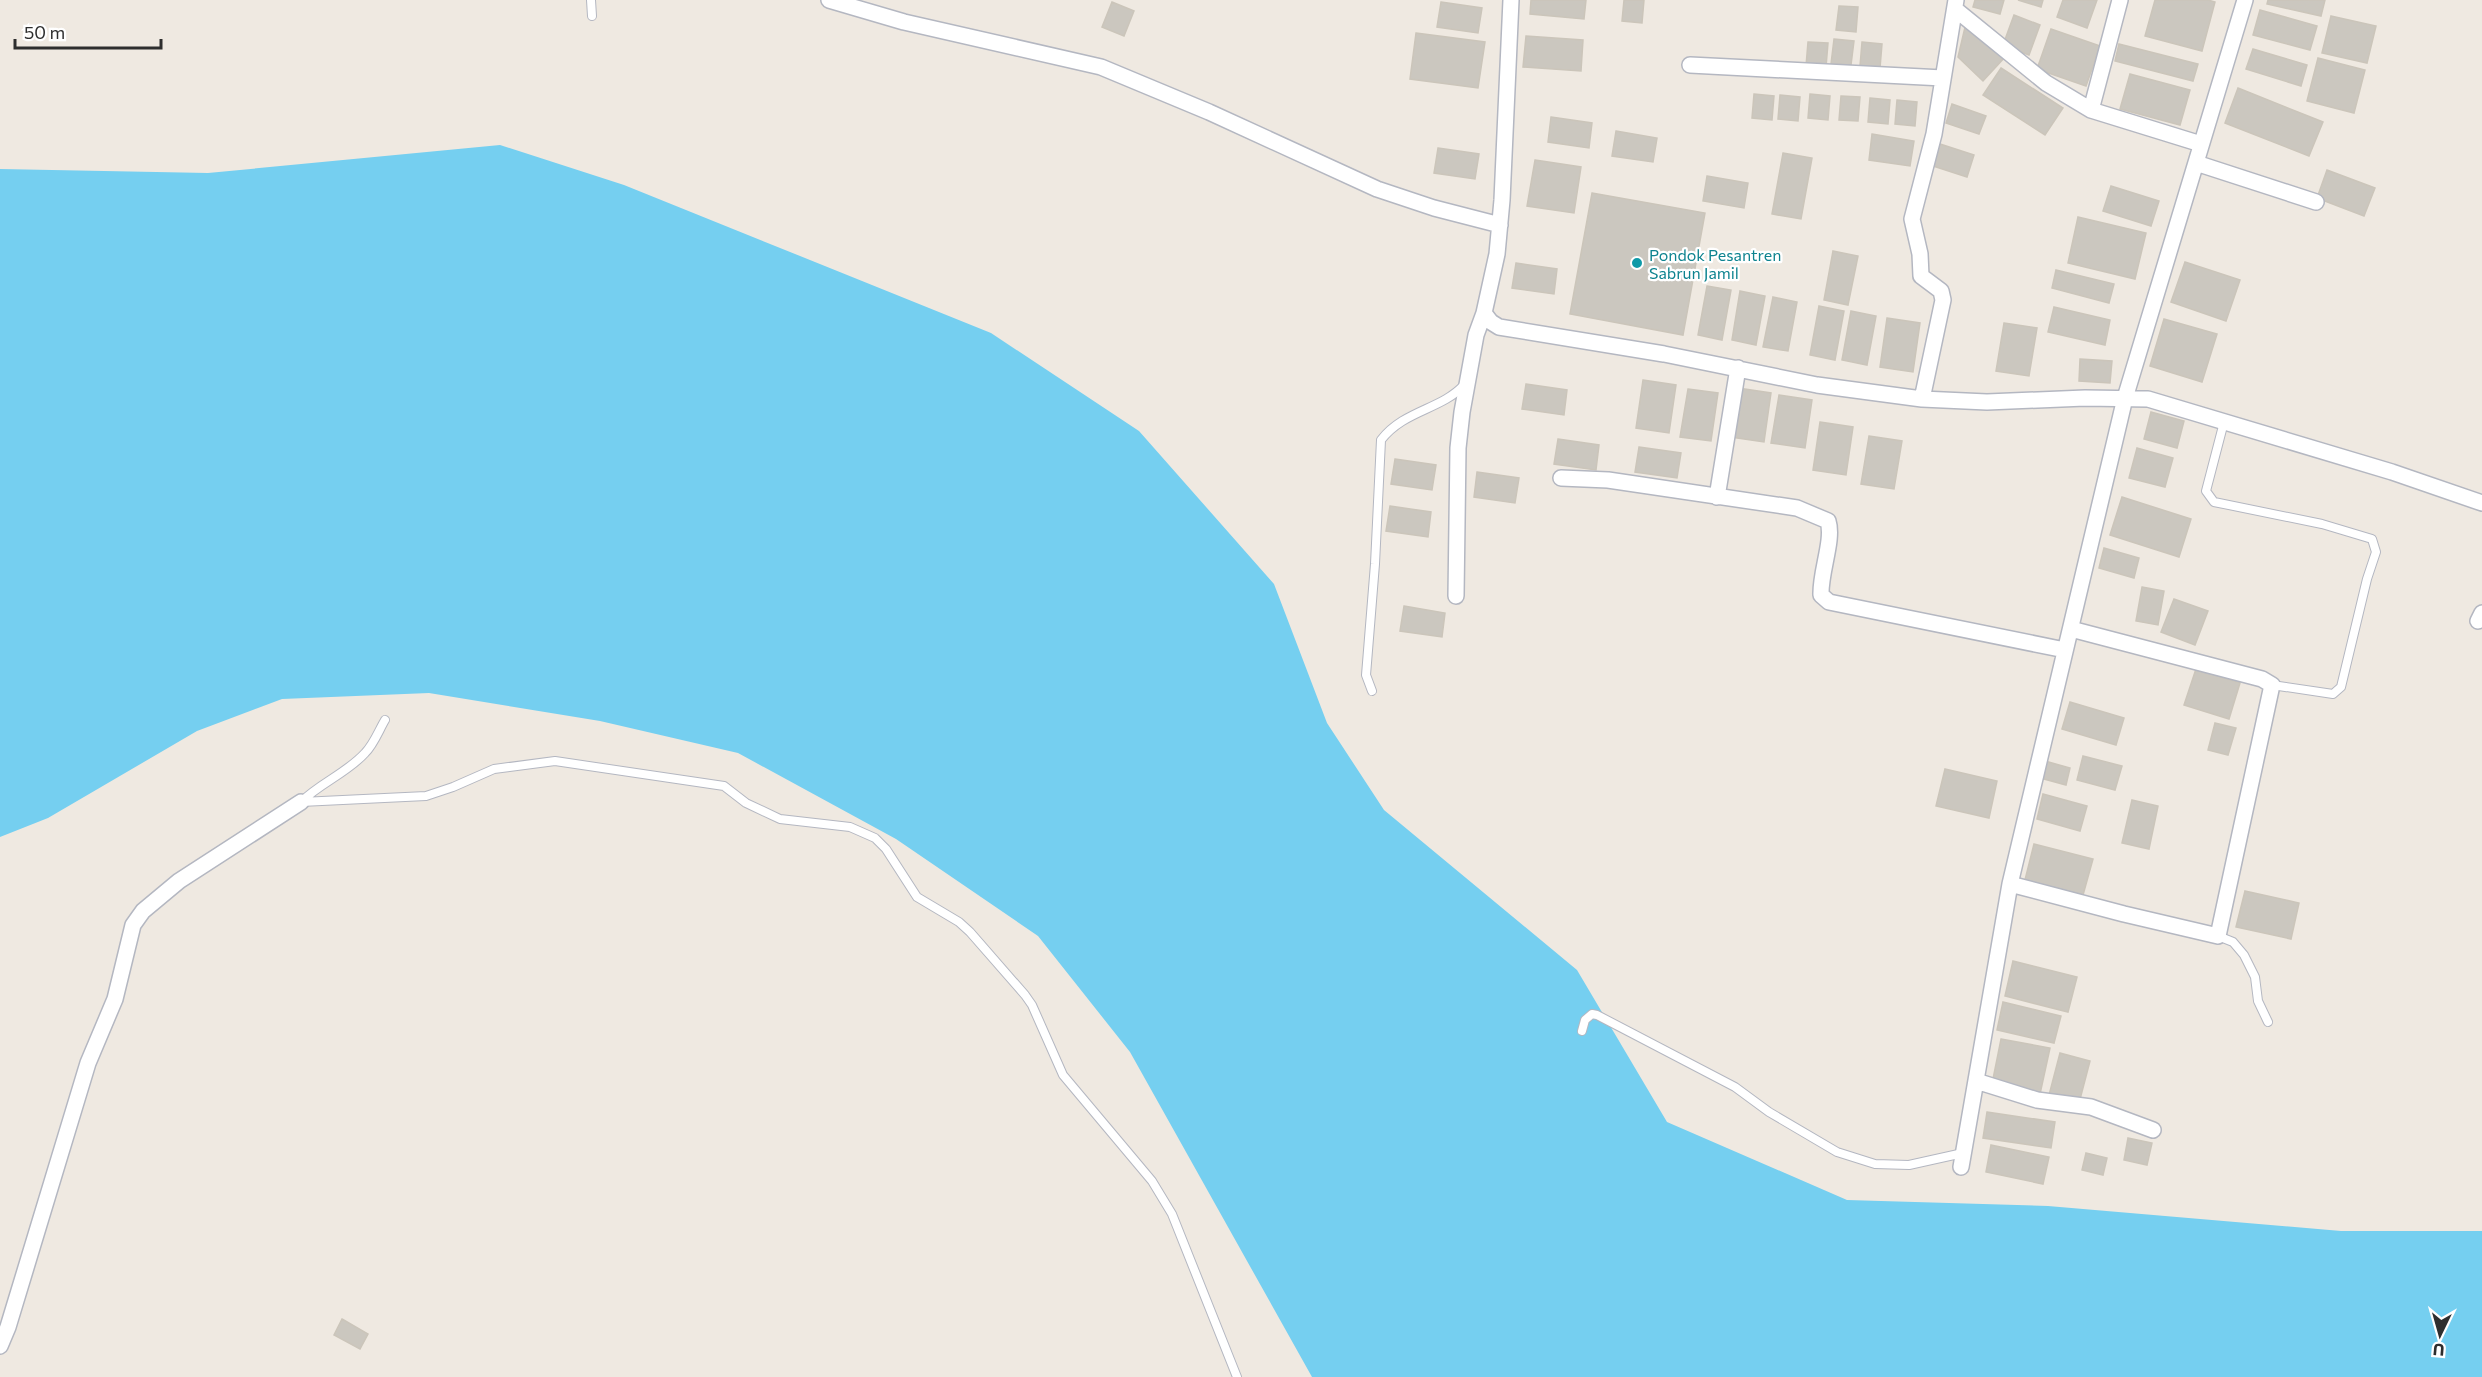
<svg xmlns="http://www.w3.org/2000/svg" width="2482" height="1377" font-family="Commissioner,sans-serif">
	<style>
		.water { fill: #75cff0 }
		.building { fill: #cbc7bf; stroke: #cbc5ba; stroke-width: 1.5 }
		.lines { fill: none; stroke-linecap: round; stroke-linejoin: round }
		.service-casing { stroke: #b4b7c1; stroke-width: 10 }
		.minor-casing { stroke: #b4b7c1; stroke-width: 18 }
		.service { stroke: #fff; stroke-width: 8 }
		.minor { stroke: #fff; stroke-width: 15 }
		.culture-dot { fill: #0f9aa8; stroke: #fff; stroke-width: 2 }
		.labels { text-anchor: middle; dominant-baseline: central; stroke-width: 4.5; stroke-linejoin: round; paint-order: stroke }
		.culture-label { font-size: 16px; fill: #0d838f; stroke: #fff; text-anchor: start }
	</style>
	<rect width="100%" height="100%" fill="#efe9e1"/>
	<path class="water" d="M 500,145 L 624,185 L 991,333 L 1139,431 L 1274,584 L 1327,723 L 1384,810 L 1577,970 L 1667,1122 L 1847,1200 L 2048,1206 L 2341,1231 L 2482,1231 L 2482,1377 L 1312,1377 L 1130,1052 L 1038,936 L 896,839 L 738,753 L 600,721 L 429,693 L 282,699 L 197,731 L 48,818 L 0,837 L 0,169 L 208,173 Z"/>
	<path class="building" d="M 1531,0 L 1586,0 L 1584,19 L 1530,14 Z
		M 1624,0 L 1644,0 L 1642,23 L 1622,21 Z
		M 1975,0 L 2004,0 L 2000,14 L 1973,7 Z
		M 2018,0 L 2043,0 L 2041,7 Z
		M 2063,0 L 2097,0 L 2087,28 L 2057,17 Z
		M 2155,0 L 2208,0 L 2215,2 L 2202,51 L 2145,36 Z
		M 2268,0 L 2325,0 L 2321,16 L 2267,4 Z
		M 1112,2 L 1134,11 L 1124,36 L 1102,27 Z
		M 1441,2 L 1482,8 L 1478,33 L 1437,27 Z
		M 1839,6 L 1858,7 L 1856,32 L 1836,30 Z
		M 2260,10 L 2317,26 L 2310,50 L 2253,35 Z
		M 2014,15 L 2040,25 L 2029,55 L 2003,45 Z
		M 2331,16 L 2376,26 L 2367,63 L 2322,53 Z
		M 1966,23 L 2005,57 L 1983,81 L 1958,57 Z
		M 2051,29 L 2100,46 L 2086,86 L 2037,69 Z
		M 1416,33 L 1485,42 L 1478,88 L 1410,79 Z
		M 1526,36 L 1583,40 L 1581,71 L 1523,67 Z
		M 1834,39 L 1854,41 L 1851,65 L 1831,64 Z
		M 1808,42 L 1828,43 L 1826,67 L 1806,66 Z
		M 1862,42 L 1882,44 L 1880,68 L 1860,66 Z
		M 2119,44 L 2198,64 L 2193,81 L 2115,61 Z
		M 2253,49 L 2307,65 L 2301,86 L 2246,69 Z
		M 2318,58 L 2365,70 L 2354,113 L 2307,101 Z
		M 2001,68 L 2063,108 L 2045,135 L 1983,95 Z
		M 2130,74 L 2190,90 L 2180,125 L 2120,109 Z
		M 2238,88 L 2323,122 L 2309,156 L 2225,123 Z
		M 1754,94 L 1774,96 L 1772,120 L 1752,118 Z
		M 1810,94 L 1830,96 L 1828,120 L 1808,118 Z
		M 1780,95 L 1800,97 L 1798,121 L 1778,119 Z
		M 1841,96 L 1860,97 L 1858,121 L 1839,120 Z
		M 1870,98 L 1890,100 L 1888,124 L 1868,122 Z
		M 1897,100 L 1917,102 L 1915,126 L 1895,124 Z
		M 1952,104 L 1986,116 L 1979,134 L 1946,123 Z
		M 1551,117 L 1592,123 L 1589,148 L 1548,142 Z
		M 1616,131 L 1657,138 L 1653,162 L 1612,156 Z
		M 1872,134 L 1914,141 L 1910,166 L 1869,160 Z
		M 1937,143 L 1974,155 L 1967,177 L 1930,165 Z
		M 1438,148 L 1479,154 L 1475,179 L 1434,173 Z
		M 1783,153 L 1812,158 L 1801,219 L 1772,214 Z
		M 1535,160 L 1581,167 L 1574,213 L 1527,206 Z
		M 2327,170 L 2375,188 L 2364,216 L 2317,198 Z
		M 1707,176 L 1748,183 L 1744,208 L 1703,201 Z
		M 2111,186 L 2159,201 L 2151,226 L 2103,211 Z
		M 1592,193 L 1705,213 L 1683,335 L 1570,314 Z
		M 2078,217 L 2146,233 L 2135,279 L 2068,263 Z
		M 1833,251 L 1858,256 L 1848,305 L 1824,300 Z
		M 2185,262 L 2240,280 L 2226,321 L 2171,302 Z
		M 1516,263 L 1557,269 L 1554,294 L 1512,288 Z
		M 2056,270 L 2114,284 L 2109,303 L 2052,288 Z
		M 1707,286 L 1731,290 L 1722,340 L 1698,335 Z
		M 1740,291 L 1765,296 L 1756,345 L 1732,340 Z
		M 1773,297 L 1797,302 L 1788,351 L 1763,347 Z
		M 1819,306 L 1844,311 L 1835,360 L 1810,355 Z
		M 2054,307 L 2110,320 L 2105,345 L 2048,332 Z
		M 1851,311 L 1876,316 L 1867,365 L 1842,360 Z
		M 1887,318 L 1920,323 L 1913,372 L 1880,367 Z
		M 2164,319 L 2217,334 L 2202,382 L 2150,366 Z
		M 2004,323 L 2037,328 L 2029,376 L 1996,371 Z
		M 2080,359 L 2112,361 L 2110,383 L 2079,381 Z
		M 1643,380 L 1676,385 L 1669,433 L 1636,428 Z
		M 1526,384 L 1567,390 L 1564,415 L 1522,409 Z
		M 1738,388 L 1771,393 L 1764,442 L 1731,437 Z
		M 1688,389 L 1718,393 L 1711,441 L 1680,437 Z
		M 1779,395 L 1812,400 L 1805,448 L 1771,443 Z
		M 2151,412 L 2184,421 L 2177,448 L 2144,439 Z
		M 1820,422 L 1853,427 L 1846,475 L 1813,470 Z
		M 1869,436 L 1902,441 L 1894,489 L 1861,484 Z
		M 1558,439 L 1599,445 L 1596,470 L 1554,464 Z
		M 1639,447 L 1681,453 L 1677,478 L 1635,472 Z
		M 2137,448 L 2173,458 L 2165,487 L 2129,478 Z
		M 1395,459 L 1436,465 L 1432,490 L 1391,484 Z
		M 1477,472 L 1519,478 L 1515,503 L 1474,497 Z
		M 2122,497 L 2191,519 L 2179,557 L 2110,535 Z
		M 1390,506 L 1431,512 L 1428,537 L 1386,531 Z
		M 2104,548 L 2139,558 L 2134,578 L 2099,568 Z
		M 2142,587 L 2164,591 L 2158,625 L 2136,621 Z
		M 2174,599 L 2208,611 L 2195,645 L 2161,632 Z
		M 1404,606 L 1445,613 L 1442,637 L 1400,631 Z
		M 2196,669 L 2240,683 L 2229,719 L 2184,705 Z
		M 2070,702 L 2124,718 L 2116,745 L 2062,729 Z
		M 2215,723 L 2236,728 L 2228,755 L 2208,750 Z
		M 2083,756 L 2122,766 L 2115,790 L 2077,780 Z
		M 2045,761 L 2070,768 L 2066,785 L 2040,778 Z
		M 1945,769 L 1997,781 L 1989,818 L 1936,806 Z
		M 2043,794 L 2087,806 L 2080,831 L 2037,819 Z
		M 2132,800 L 2158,806 L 2149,849 L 2122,843 Z
		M 2034,844 L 2093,859 L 2083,895 L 2025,880 Z
		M 2245,891 L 2299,903 L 2291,939 L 2236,927 Z
		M 2013,961 L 2077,977 L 2068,1012 L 2005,996 Z
		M 2003,1002 L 2061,1016 L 2054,1043 L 1997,1030 Z
		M 2001,1039 L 2050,1048 L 2040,1094 L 1992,1084 Z
		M 2060,1053 L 2090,1061 L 2078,1107 L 2048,1099 Z
		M 1987,1112 L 2055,1122 L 2051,1148 L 1983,1138 Z
		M 2128,1138 L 2152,1143 L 2147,1165 L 2124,1160 Z
		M 1991,1145 L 2049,1157 L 2043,1184 L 1986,1172 Z
		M 2086,1153 L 2107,1158 L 2103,1175 L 2082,1170 Z
		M 342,1319 L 368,1334 L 360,1349 L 334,1335 Z"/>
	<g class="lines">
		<g class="service-casing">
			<path id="service" d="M 591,0 L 592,16
				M 2224,422 L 2206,491 L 2214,502 L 2322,524 L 2372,539 L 2376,552 L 2367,579 L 2341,687 L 2333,694 L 2272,685
				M 1372,691 L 1366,675 L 1375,564 L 1381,440 C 1404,410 1441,410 1464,385
				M 385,720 C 379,730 374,744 365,753 C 347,773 320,783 301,802 L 426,796 L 453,787 L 494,769 L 555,761 L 724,786 L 746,803 L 780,819 L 850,827 L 875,838 L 886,849 L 917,897 L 959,922 L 970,932 L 1025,995 L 1032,1005 L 1063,1075 L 1152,1181 L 1172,1214 L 1237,1377
				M 2218,936 L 2233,942 L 2244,955 L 2255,977 L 2258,1001 L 2268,1022
				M 1582,1031 L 1585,1020 L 1592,1014 L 1597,1015 L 1735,1087 L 1769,1112 L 1837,1152 L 1875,1164 L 1909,1165 L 1963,1153"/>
		</g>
		<g class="minor-casing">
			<path id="minor" d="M 829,0 L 904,22 L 1101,67 L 1209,112 L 1377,189 L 1434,208 L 1500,225
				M 1511,0 L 1502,200 L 1497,254 L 1484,313 L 1491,322 L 1499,327 L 1664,354 L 1817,385 L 1922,399 L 1987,402 L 2085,398 L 2148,399 L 2392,472 L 2482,503
				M 1955,9 L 2046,83 L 2091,110 L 2201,144
				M 1690,65 L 1943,78
				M 2091,110 L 2120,0
				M 2196,163 L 2316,202
				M 1922,399 L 1943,300 L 1941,291 L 1921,276 L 1920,254 L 1912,219 L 1934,134 L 1956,0
				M 1561,478 L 1608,480 L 1797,508 L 1828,521 C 1834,540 1820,572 1821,595 L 1829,602 L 2065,650
				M 1717,497 L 1738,368
				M 1456,596 L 1458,448 L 1462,412 L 1476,335 L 1484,313
				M 2478,621 L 2482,613
				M 2010,884 L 2124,914 L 2218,936 L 2272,685 L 2262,679 L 2071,629
				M 1976,1081 L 2037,1100 L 2091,1107 L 2153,1130
				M 1961,1167 L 2010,884 L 2125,398 L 2245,0
				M 0,1346 L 8,1327 L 88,1063 L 115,999 L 133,925 L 143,911 L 179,881 L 301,802"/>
		</g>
		<use href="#service" class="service"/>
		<use href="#minor" class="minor"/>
	</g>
	<circle class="culture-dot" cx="1637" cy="263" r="6"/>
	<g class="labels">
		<g class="culture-label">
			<text x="1649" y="254">Pondok Pesantren<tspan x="1649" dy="18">Sabrun Jamil</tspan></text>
		</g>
	</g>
	<g transform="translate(2440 1335) rotate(185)" stroke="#ffffff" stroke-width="4.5" paint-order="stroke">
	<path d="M0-4.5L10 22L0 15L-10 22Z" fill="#2e2e2e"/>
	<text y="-9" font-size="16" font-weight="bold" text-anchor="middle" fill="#2e2e2e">U</text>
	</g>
	<path d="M15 39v9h146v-9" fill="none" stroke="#2e2e2e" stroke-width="3"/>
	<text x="24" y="39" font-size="18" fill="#2e2e2e" stroke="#ffffff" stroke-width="4.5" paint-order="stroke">50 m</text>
</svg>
